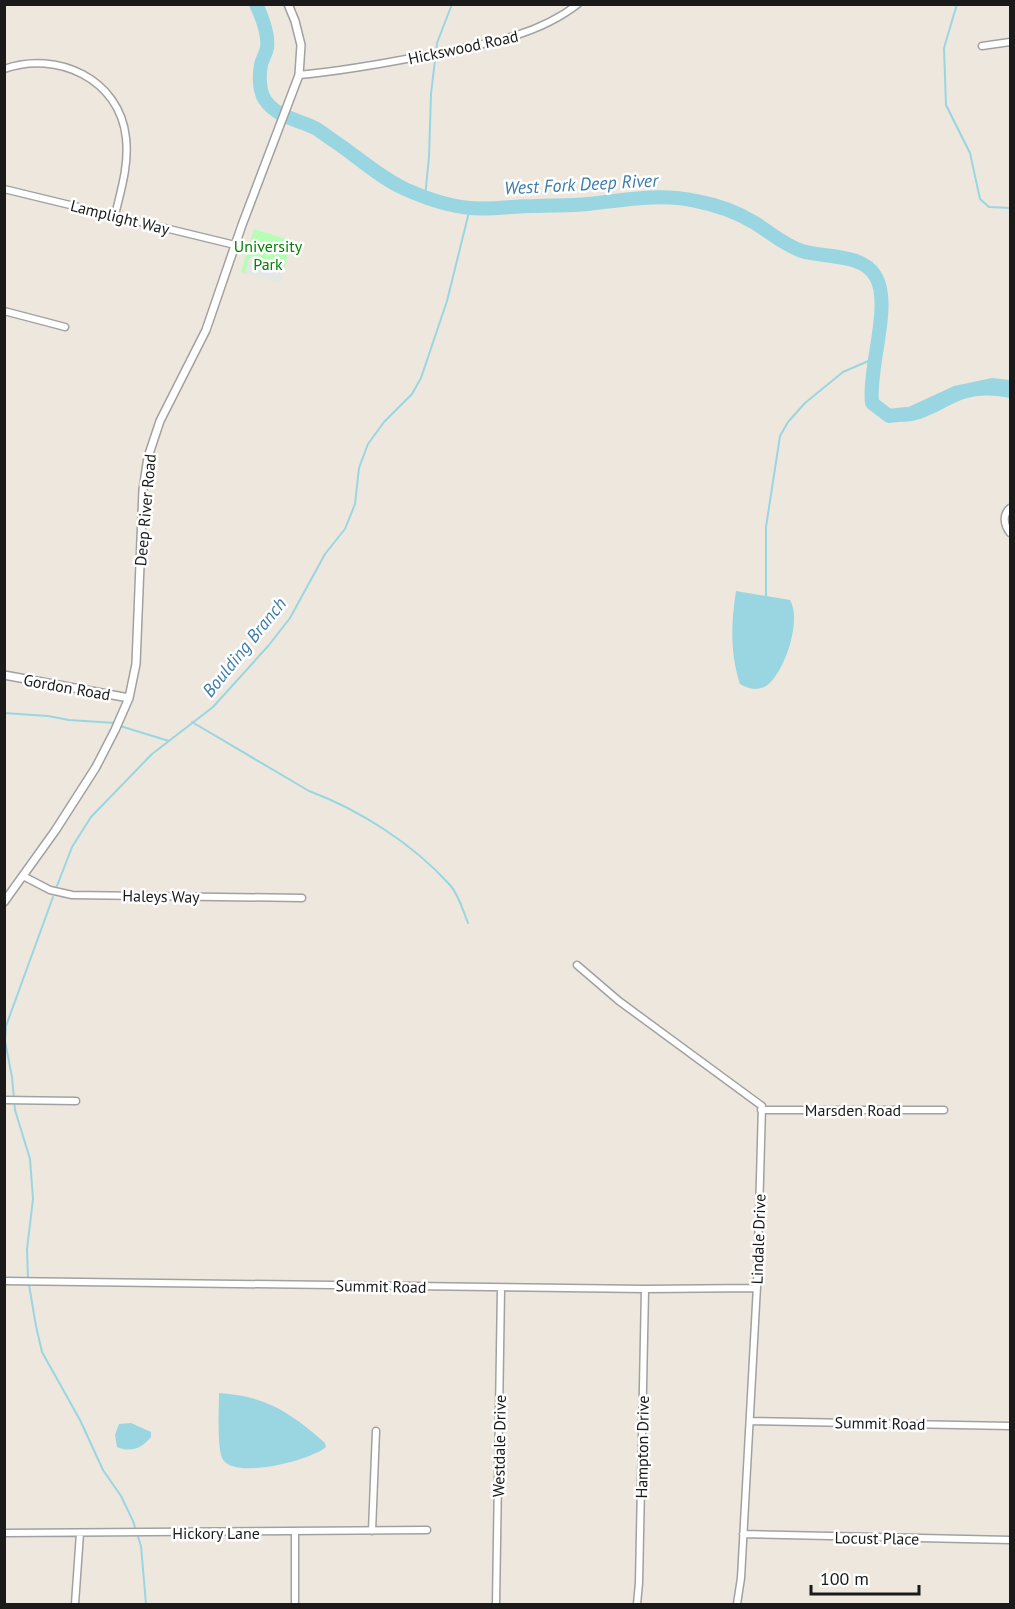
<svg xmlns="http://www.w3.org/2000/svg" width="1015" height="1609" font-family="'PT Sans',sans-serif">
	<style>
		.park { fill: #b4ffb4 }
		.parking { fill: #e6e6e6 }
		.water { fill: #99d6e1 }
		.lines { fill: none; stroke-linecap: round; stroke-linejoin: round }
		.stream { stroke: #99d6e1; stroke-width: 2 }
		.river { stroke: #99d6e1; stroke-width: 14 }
		.minor-casing { stroke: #a1a1a1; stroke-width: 9 }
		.tertiary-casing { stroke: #a1a1a1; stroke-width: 10 }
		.minor { stroke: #fff; stroke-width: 6 }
		.tertiary { stroke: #fff; stroke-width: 7 }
		.labels { text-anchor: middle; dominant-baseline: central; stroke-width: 5; stroke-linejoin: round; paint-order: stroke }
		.street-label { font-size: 16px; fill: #1a1a1a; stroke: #fff }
		.park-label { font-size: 16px; fill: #018001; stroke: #fff }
		.water-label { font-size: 18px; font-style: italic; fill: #3d7caa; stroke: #fff }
	</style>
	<rect width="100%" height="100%" fill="#eee7de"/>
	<path class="park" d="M 254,229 L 292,241 L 280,283 L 241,272 Z"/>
	<path class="parking" d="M 250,256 L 286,267 L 280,283 L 245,273 Z"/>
	<path class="water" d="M 992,378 L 1010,380 L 1010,398 C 995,395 979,394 964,399 C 945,405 908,434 889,416 L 954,386 Z
		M 736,591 L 790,600 C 802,619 785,673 766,686 C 757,691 748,689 740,684 C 730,653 731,623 736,591 Z
		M 219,1393 C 266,1396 290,1412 325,1443 L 326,1447 C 312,1460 232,1481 222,1458 C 217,1445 219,1409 219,1393 Z
		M 131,1423 L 151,1432 L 151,1437 C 142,1448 131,1453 117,1447 L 115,1435 L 119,1424 Z"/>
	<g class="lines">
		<path class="stream" d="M 957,4 L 944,48 L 946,105 L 970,153 L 980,199 L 989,207 L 1010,208
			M 425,197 L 429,157 L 431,94 L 437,43 L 452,4
			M 766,598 L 766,527 L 780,436 L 788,422 L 805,403 L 843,372 L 873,359
			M 4,713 L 48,716 L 69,720 L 115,723
			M 192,722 L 309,791 C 360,810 413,844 450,885 C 459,895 463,911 468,923
			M 120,726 L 169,741
			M 57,886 L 72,847 L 91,817 L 152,754 L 213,707 L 269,645 L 290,618 L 325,554 L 345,529 L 355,504 L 359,468 L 368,444 L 384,422 L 412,394 L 421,378 L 447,301 L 470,208
			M 53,897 L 6,1026 L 5,1041 L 12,1077 L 15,1110 L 30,1159 L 33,1199 L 27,1249 L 28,1279 L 36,1326 L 42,1352 L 80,1420 L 103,1470 L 121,1496 L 133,1521 L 141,1546 L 146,1604"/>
		<path class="river" d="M 256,4 C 262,17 269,34 267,48 C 266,54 262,59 261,65 C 259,75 259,91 265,100 C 278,118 297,119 315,128 C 322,132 328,137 334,141 C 358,157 379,177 405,189 C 425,198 449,206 470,208 C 491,210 513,206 534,206 C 552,205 570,206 588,204 C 624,200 661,193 696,201 C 718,205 737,212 755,223 C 771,233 784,245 802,251 C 825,258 863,253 876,277 C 892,306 868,367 872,403 L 889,416 L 906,414"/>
		<g class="minor-casing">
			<path id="minor" d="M 982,46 L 1010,42
				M 4,69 C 57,50 120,79 126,138 C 129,165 121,190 115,215
				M 299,75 C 341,71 381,64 422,56 C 477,45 533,39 578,4
				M 4,189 L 235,245
				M 4,311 L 65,327
				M 1010,508 C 1002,515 1004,525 1010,533
				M 23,876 L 50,890 L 72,895 L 302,898
				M 577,965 L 619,1001 L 762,1106 L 757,1286 L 741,1578 L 737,1604
				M 4,1100 L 76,1101
				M 761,1110 L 944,1110
				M 4,1281 L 645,1289 L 757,1288
				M 750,1421 L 1010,1426
				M 372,1531 L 376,1431
				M 4,1533 L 427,1530
				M 295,1533 L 295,1604
				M 743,1534 L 1010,1540
				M 75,1604 L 80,1533
				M 496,1604 L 501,1288
				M 637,1604 L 639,1583 L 645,1289"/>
		</g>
		<g class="tertiary-casing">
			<path id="tertiary" d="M 4,675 L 129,698
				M 4,902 L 55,831 L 96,767 L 115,730 L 129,698 L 136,664 L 143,490 L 148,457 L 160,421 L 206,330 L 242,225 L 299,75 L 301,45 L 295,21 L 288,4"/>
		</g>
		<use href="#minor" class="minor"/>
		<use href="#tertiary" class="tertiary"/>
	</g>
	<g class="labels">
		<g class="street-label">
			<text transform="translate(463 47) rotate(-12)">Hickswood Road</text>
			<text transform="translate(120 217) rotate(14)">Lamplight Way</text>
			<text transform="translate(145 510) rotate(-85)">Deep River Road</text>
			<text transform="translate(67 687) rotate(10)">Gordon Road</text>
			<text transform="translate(161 896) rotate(1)">Haleys Way</text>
			<text x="853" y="1110">Marsden Road</text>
			<text transform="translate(758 1239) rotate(-88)">Lindale Drive</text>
			<text transform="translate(381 1286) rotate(1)">Summit Road</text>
			<text transform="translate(880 1423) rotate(1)">Summit Road</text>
			<text transform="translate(499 1446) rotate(-89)">Westdale Drive</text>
			<text transform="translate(642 1447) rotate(-89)">Hampton Drive</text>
			<text x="216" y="1533">Hickory Lane</text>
			<text transform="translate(877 1538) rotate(1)">Locust Place</text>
		</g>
		<g class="park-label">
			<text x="268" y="246">University<tspan x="268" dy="18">Park</tspan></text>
		</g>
		<g class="water-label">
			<text transform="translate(581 184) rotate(-3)">West Fork Deep River</text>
			<text transform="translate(244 647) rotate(-51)">Boulding Branch</text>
		</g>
	</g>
	<rect width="1015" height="1609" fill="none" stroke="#1a1a1a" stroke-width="12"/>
	<path d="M811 1585v9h108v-9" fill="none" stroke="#1a1a1a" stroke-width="3"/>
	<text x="820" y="1585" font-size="18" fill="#1a1a1a" stroke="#ffffff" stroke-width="4.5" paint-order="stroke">100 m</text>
</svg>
